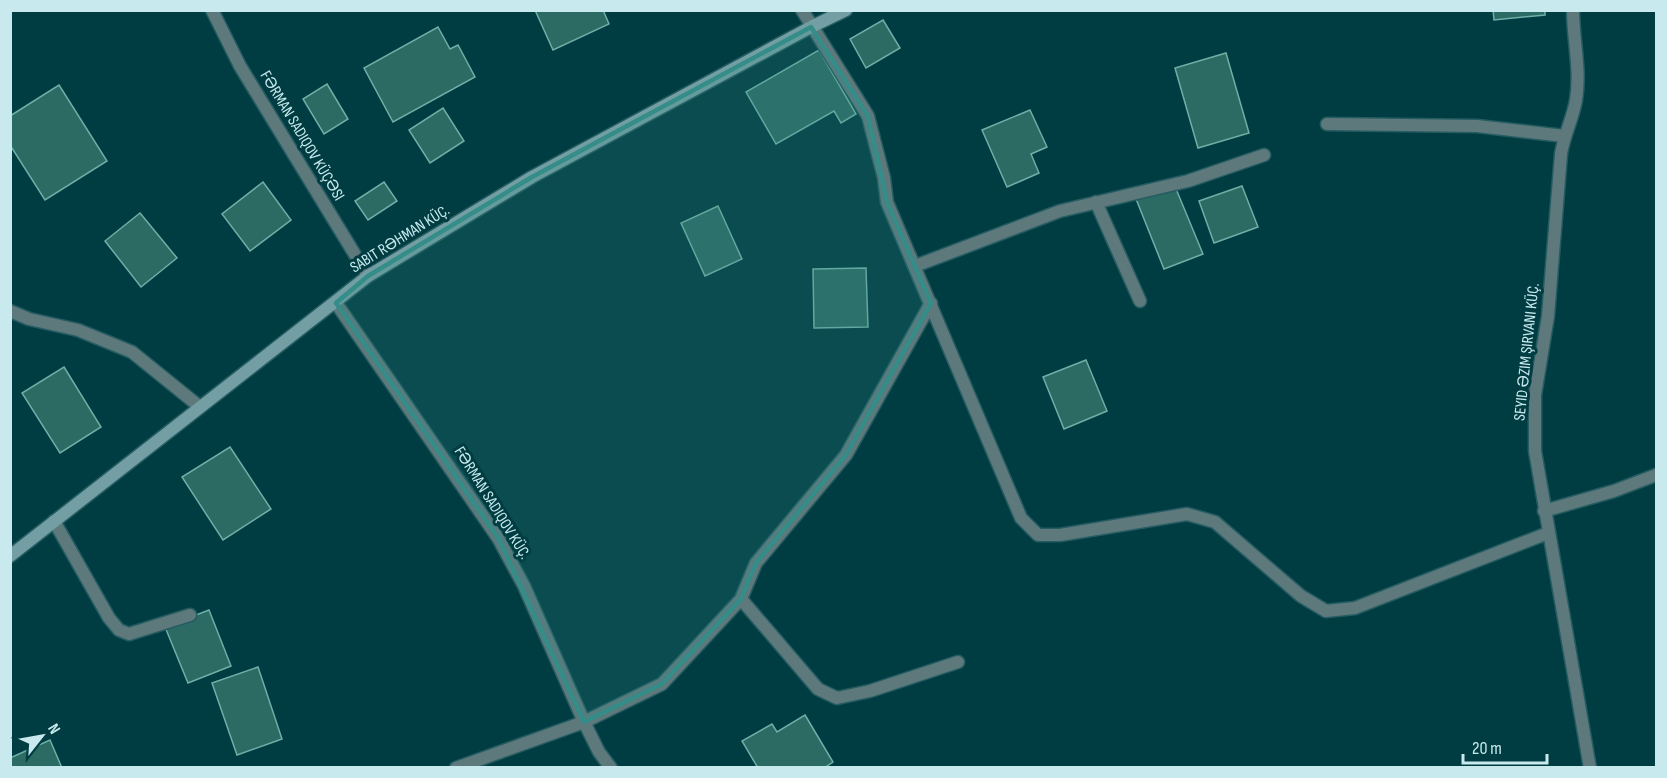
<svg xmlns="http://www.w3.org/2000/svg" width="1667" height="778" font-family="'Sofia Sans Condensed',sans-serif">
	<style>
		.building { fill: #2b6b64; stroke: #6cb0a7; stroke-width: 1.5 }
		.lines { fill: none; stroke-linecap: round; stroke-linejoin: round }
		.minor-casing { stroke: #245c62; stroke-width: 15 }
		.secondary-casing { stroke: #245c62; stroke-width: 15 }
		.minor { stroke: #5e797c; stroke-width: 12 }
		.secondary { stroke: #739fa4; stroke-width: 12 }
		.marked { fill: #348d88; fill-opacity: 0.2; stroke: #348d88; stroke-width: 4.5; stroke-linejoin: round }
		.labels { text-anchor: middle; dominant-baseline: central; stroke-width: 6; stroke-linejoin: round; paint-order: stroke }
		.street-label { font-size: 16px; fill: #c8eaee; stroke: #003d43 }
	</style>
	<rect width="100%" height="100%" fill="#003d43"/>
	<path class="building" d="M 535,10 L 603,10 L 609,24 L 553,50 Z
		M 1493,10 L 1545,10 L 1545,15 L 1494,20 Z
		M 883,20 L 900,48 L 866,68 L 850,39 Z
		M 438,27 L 450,49 L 458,45 L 475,77 L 393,122 L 364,68 Z
		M 819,50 L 856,114 L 841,123 L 834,111 L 776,144 L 746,92 Z
		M 1226,53 L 1249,133 L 1198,148 L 1175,68 Z
		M 327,84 L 348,119 L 324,134 L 303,99 Z
		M 59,85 L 107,161 L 45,200 L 10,145 L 10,116 Z
		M 443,108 L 464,141 L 430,163 L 409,130 Z
		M 1030,110 L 1047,147 L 1031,154 L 1039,173 L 1007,187 L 982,130 Z
		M 263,182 L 291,220 L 250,251 L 222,214 Z
		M 384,182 L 397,201 L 368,220 L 355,201 Z
		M 1174,184 L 1203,254 L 1164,269 L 1136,199 Z
		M 1242,186 L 1258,227 L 1214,243 L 1199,201 Z
		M 718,206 L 742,259 L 705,276 L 681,223 Z
		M 140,213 L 177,258 L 141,287 L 105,241 Z
		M 866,268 L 868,327 L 814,328 L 813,269 Z
		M 1086,360 L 1107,411 L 1064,429 L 1043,377 Z
		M 64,367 L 101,427 L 60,453 L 22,393 Z
		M 230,447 L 271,509 L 223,540 L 182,477 Z
		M 209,610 L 231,666 L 188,683 L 165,627 Z
		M 258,667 L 282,739 L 237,755 L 212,683 Z
		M 805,715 L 833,762 L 824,768 L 758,768 L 742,741 L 772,724 L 777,732 Z
		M 50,740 L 62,768 L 10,768 L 10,758 Z"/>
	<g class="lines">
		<g class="minor-casing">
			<path id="minor" d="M 212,10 L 240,66 L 368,276
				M 802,10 L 868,116 L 884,178 L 887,202 L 1021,518 L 1038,535 L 1060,535 L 1187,514 L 1215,522 L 1301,596 L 1326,611 L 1355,608 L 1548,533
				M 1573,10 C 1573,40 1581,70 1576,100 C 1573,118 1564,135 1561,154 L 1548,316 L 1535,395 L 1535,451 L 1590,768
				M 1327,124 L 1477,126 L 1564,136
				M 1096,202 L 1140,301
				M 915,266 L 1060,211 L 1188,181 L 1264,155
				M 336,303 L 498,538 L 524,586 L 584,722 L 599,752 L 611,768
				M 10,311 L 29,319 L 78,330 L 132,352 L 200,407
				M 1544,511 L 1614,491 L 1656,475
				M 54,521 L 109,618 L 119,630 L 129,634 L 190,615
				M 741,599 L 818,689 L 837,698 L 870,691 L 958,662
				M 456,768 L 584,722 L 662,684 L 741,599 L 756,563 L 846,455 L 931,303"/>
		</g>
		<g class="secondary-casing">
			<path id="secondary" d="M 10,556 L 368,276 L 532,177 L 811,27 L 846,10"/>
		</g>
		<use href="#minor" class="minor"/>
		<use href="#secondary" class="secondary"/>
	</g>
	<path class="marked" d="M 811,27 L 868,116 L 887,202 L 931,303 L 846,455 L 756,563 L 741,599 L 662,684 L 584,722 L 498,538 L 336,303 L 368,276 L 532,177 Z"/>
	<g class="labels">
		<g class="street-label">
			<text transform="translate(302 136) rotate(59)">FƏRMAN SADIQOV KÜÇƏSI</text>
			<text transform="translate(400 239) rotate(-32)">SABIT RƏHMAN KÜÇ.</text>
			<text transform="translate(1527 352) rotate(-84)">SEYID ƏZIM ŞIRVANI KÜÇ.</text>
			<text transform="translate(492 503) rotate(58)">FƏRMAN SADIQOV KÜÇ.</text>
		</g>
	</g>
	<rect width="1667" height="778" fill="none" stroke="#c8eaee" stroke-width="24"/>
	<g transform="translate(42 736) rotate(59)" stroke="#003d43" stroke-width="4.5" paint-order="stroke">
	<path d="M0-4.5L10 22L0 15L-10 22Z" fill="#c8eaee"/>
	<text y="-9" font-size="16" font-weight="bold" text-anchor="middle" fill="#c8eaee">N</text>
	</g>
	<path d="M1463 754v9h84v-9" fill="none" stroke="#c8eaee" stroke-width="3"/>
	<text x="1472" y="754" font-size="18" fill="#c8eaee" stroke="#003d43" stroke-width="4.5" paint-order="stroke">20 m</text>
</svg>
